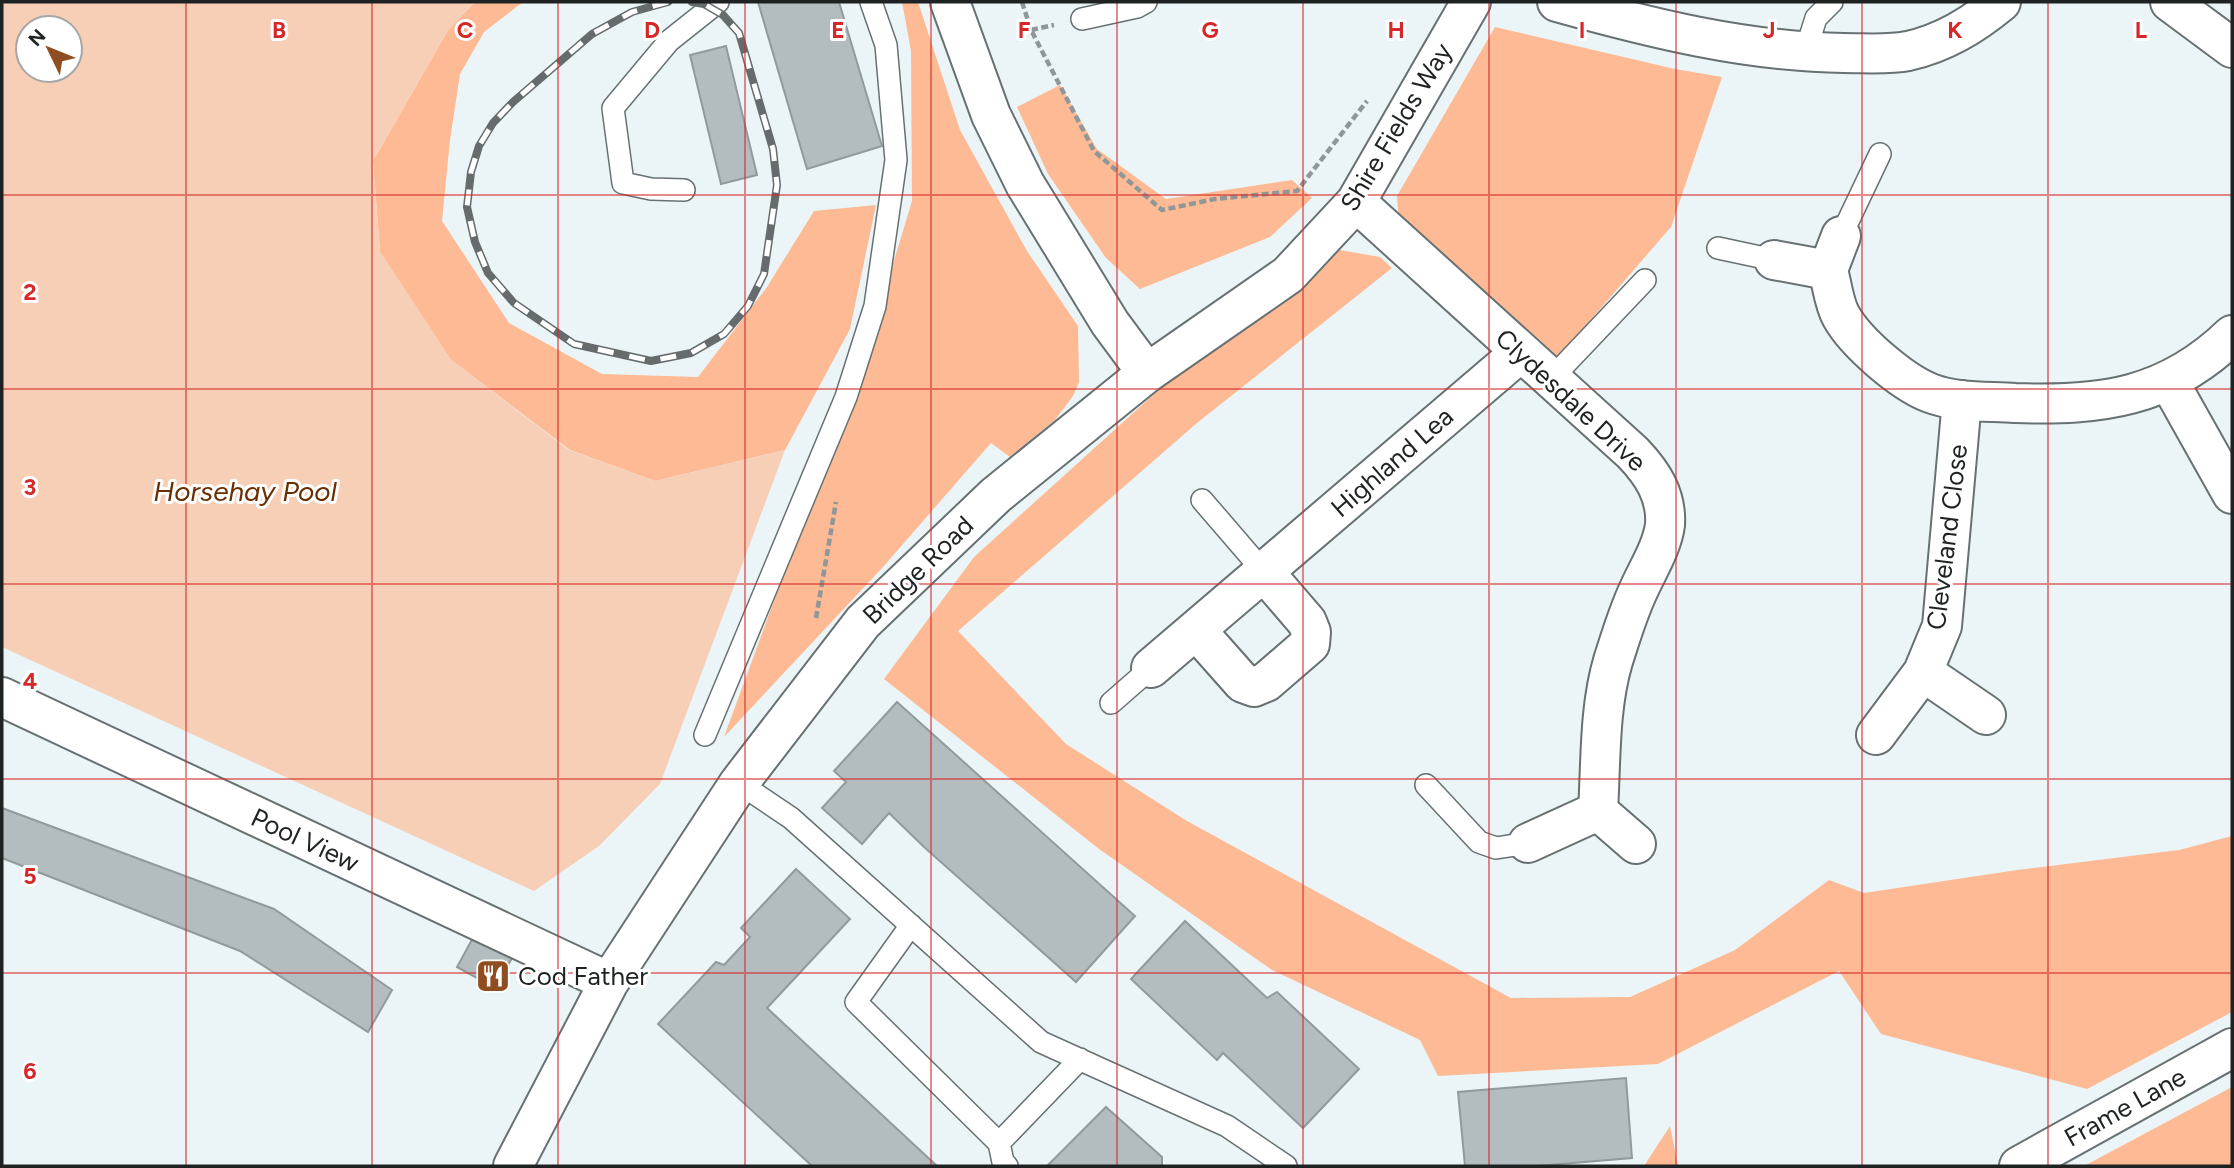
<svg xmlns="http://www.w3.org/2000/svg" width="2234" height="1168" font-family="Figtree,sans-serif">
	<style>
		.green { fill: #fdba94 }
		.water { fill: #f7ceb6; fill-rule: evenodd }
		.building { fill: #b3bcbf; stroke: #919a9c; stroke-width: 2 }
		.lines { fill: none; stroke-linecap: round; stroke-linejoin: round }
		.lane-casing { stroke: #677072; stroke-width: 24 }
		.street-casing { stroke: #677072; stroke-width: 42 }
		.path { stroke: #909799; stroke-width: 4.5; stroke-dasharray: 7 3.5; stroke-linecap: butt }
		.lane { stroke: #fff; stroke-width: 21 }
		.street { stroke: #fff; stroke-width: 38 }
		.rail-casing { stroke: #666c6d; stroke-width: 8 }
		.rail { stroke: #fff; stroke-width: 5; stroke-dasharray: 16; stroke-linecap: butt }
		.grid { fill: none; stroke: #d62828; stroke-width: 2; stroke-opacity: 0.55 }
		.labels { text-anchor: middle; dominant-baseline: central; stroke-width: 6; stroke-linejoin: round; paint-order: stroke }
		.street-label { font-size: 26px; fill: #1f2223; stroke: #fff }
		.poi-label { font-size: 26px; fill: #1f2223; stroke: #fff; text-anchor: start }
		.water-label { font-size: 28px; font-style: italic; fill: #682e00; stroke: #fff }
		.grid-label { font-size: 23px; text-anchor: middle; font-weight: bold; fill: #d62828; stroke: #fff; stroke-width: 6; stroke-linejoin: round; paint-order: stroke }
	</style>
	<rect width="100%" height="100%" fill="#ebf5f7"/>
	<path class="green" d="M 475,2 L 523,2 L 484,32 L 460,74 L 450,140 L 442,221 L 509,323 L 602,374 L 698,377 L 767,287 L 814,211 L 876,205 L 850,329 L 785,450 L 655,481 L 570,450 L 451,360 L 380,252 L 373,161 L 448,30 Z
		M 902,2 L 918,2 L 960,130 L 1027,251 L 1078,326 L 1079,382 L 1073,396 L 1055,420 L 1010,457 L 991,443 L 883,567 L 724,737 L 871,337 L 912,201 L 911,51 Z
		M 1495,27 L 1675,69 L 1722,77 L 1671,227 L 1556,360 L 1399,223 L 1397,196 Z
		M 1060,85 L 1097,149 L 1166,199 L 1292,180 L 1312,198 L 1270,237 L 1140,289 L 1106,258 L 1048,174 L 1017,107 Z
		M 1340,250 L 1380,257 L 1392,268 L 1197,423 L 958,631 L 1066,744 L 1187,821 L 1511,998 L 1630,997 L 1735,950 L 1829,880 L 1864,893 L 2017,870 L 2179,850 L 2232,836 L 2232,1012 L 2087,1089 L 1881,1034 L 1839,971 L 1658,1064 L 1438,1076 L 1420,1040 L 1272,970 L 1099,849 L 884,679 L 974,557 L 1163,386 Z
		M 2232,1087 L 2232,1166 L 2084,1166 Z
		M 1670,1126 L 1678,1166 L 1644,1166 Z"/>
	<path class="water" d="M 2,2 L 475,2 L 448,30 L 373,161 L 380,252 L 451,360 L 569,450 L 655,481 L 785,450 L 660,784 L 599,846 L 534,891 L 2,647 ZM 28,28 L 70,28 L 70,70 L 28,70 Z"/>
	<path class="building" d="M 758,2 L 839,2 L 882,146 L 807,169 Z
		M 726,46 L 757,175 L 721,184 L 690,55 Z
		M 897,702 L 1135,916 L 1076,982 L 924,847 L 889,813 L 862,844 L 822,808 L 846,782 L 834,771 Z
		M 2,808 L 274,909 L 392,990 L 368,1032 L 240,951 L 2,858 Z
		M 796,869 L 850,919 L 767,1008 L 937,1166 L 812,1166 L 658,1024 L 716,962 L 724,965 L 750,937 L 741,928 Z
		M 1185,921 L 1267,998 L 1277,992 L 1359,1069 L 1303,1128 L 1223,1053 L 1217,1060 L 1131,979 Z
		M 474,936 L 512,958 L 495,988 L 457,967 Z
		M 1626,1078 L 1632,1158 L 1537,1166 L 1465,1166 L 1458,1092 Z
		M 1106,1107 L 1162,1157 L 1162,1166 L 1047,1166 Z"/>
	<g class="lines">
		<g class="lane-casing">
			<path id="lane" d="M 1082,19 L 1137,7 L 1146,2
				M 1805,53 L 1816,18 L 1832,2
				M 684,190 L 651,189 L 623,183 L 613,108 L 669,41 L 718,2
				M 1841,236 L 1880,154
				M 1718,248 L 1774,260
				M 1551,379 L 1645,280
				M 1202,500 L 1264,572
				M 1111,703 L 1151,668
				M 705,735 L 846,397 L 875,306 L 896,160 L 886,45 L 871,2
				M 739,783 L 791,818 L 1041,1042 L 1227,1126 L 1286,1166
				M 1426,785 L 1479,842 L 1496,848 L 1528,843
				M 911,925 L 856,1002 L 999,1143 L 1080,1059
				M 999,1143 L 1003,1162 L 1007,1166"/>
		</g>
		<g class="street-casing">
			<path id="street" d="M 950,2 L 991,115 L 1025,184 L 1110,323 L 1147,373
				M 1557,2 C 1650,28 1747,52 1844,53 C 1866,53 1887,55 1908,51 C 1944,43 1973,25 2001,2
				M 2170,2 L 2232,48
				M 1356,202 L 1633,453 C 1652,473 1667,495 1665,525 C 1662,547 1648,569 1639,589 C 1628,612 1621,636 1613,661 C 1599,708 1601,762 1598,811
				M 1774,260 L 1828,270 L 1841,236
				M 1828,270 C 1832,284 1834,304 1841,316 C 1856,343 1902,382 1930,393 C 1956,403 1987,401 2015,403 C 2101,406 2167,398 2232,335
				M 2168,380 L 2232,494
				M 1196,630 L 1243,683 L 1254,687 L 1266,682 L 1310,644 L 1311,632 L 1307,622 L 1264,572
				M 1151,668 L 1521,352
				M 1923,672 L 1986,715
				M 2,697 L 609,982
				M 1876,735 L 1923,672 L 1942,626 L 1962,400
				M 1528,843 L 1598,811 L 1636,844
				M 513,1166 L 609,982 L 739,783 L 863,622 L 996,495 L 1147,373 L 1288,275 L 1356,202 L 1471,2
				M 2019,1166 L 2232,1048"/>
		</g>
		<path class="path" d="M 1022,2 L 1031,30 L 1094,151 L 1162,210 L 1215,199 L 1297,191 L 1367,101
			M 1031,30 L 1054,25
			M 816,618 L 836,502"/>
		<use href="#lane" class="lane"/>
		<use href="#street" class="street"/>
		<g class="rail-casing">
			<path id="rail" d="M 668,2 L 632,12 L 592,34 L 513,102 L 493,123 L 479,146 L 471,172 L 467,207 L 475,242 L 488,273 L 514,303 L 574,344 L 651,361 L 691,353 L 724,334 L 748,306 L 764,274 L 777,185 L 773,149 L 739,33 L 723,15 L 704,4 L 692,2"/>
		</g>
		<use href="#rail" class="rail"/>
	</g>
	<path class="grid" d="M 186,2 L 186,1166M 372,2 L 372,1166M 558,2 L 558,1166M 745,2 L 745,1166M 931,2 L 931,1166M 1117,2 L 1117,1166M 1303,2 L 1303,1166M 1489,2 L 1489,1166M 1676,2 L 1676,1166M 1862,2 L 1862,1166M 2048,2 L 2048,1166M 2,195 L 2232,195M 2,389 L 2232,389M 2,584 L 2232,584M 2,779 L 2232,779M 2,973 L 2232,973"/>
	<defs>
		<g id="restaurant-square" transform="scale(1.75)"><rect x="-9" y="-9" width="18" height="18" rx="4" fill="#904d1f" stroke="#fff"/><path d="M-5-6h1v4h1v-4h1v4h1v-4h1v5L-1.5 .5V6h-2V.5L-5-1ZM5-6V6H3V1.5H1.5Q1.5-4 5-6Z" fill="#fff"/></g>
	</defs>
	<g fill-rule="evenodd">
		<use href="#restaurant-square" x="493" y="976"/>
	</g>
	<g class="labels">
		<g class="street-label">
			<text transform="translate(1396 127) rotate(-59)">Shire Fields Way</text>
			<text transform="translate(1571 400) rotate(43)">Clydesdale Drive</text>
			<text transform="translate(1392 462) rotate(-41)">Highland Lea</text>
			<text transform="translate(1947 537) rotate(-83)">Cleveland Close</text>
			<text transform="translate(918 570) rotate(-44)">Bridge Road</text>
			<text transform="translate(305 840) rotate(25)">Pool View</text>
			<text transform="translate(2125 1107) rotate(-29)">Frame Lane</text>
		</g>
		<g class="poi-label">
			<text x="518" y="976">Cod Father</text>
		</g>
		<g class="water-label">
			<text x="245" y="491">Horsehay Pool</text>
		</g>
	</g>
	<g class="grid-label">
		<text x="279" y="38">B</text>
		<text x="465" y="38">C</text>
		<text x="652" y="38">D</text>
		<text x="838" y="38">E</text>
		<text x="1024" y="38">F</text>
		<text x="1210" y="38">G</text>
		<text x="1396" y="38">H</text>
		<text x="1582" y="38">I</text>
		<text x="1769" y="38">J</text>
		<text x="1955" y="38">K</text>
		<text x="2141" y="38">L</text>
		<text x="30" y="300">2</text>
		<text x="30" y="495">3</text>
		<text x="30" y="689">4</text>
		<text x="30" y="884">5</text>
		<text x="30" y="1079">6</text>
	</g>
	<rect width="2234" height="1168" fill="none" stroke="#1f2223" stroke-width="7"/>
	<g transform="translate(49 49) rotate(313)"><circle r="33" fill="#ffffff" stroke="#a5a7a7" stroke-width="2"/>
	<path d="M0-5L12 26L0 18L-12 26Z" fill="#904d1f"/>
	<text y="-10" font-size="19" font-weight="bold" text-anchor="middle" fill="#1f2223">N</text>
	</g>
</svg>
